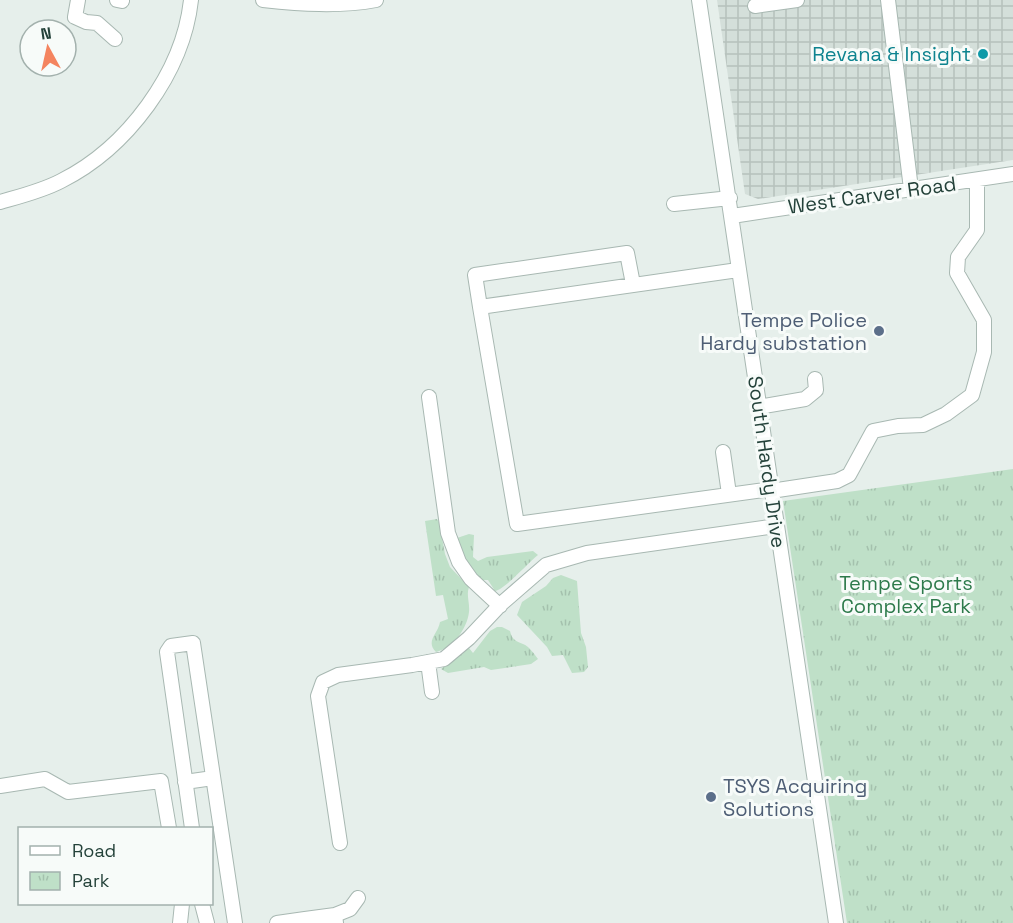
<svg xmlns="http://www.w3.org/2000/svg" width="1013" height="923" font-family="'Space Grotesk',sans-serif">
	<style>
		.industrial { fill: url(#industrial-grid) }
		.park { fill: url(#park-tufts) }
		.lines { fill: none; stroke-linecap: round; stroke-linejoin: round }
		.minor-casing { stroke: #a8b8b2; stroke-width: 16 }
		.minor { stroke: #fff; stroke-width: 14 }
		.culture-dot { fill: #0f9aa8; stroke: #f7fbf9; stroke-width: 2 }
		.service-dot { fill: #5c6f8a; stroke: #f7fbf9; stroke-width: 2 }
		.labels { text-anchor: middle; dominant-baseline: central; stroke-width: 6; stroke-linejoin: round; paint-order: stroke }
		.culture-label { font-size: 20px; fill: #0d838f; stroke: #f7fbf9; text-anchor: end }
		.street-label { font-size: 20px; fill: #24423a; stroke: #f7fbf9 }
		.service-label { font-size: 20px; fill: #4e5e75; stroke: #f7fbf9; text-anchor: end }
		.park-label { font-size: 20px; fill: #2d7a4b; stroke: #f7fbf9 }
	</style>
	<defs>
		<pattern id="industrial-grid" width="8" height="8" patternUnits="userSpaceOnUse" patternTransform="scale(1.5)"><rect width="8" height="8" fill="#d4dfda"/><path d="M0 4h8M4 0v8" fill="none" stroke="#b6c1bc"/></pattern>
		<pattern id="park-tufts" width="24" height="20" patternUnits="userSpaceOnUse" patternTransform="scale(1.5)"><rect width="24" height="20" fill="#bfe0c8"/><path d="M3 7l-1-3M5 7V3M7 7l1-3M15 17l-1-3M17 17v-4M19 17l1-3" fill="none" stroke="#a4c1ad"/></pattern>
	</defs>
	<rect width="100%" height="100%" fill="#e6efeb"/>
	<path class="industrial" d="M 717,0 L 1013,0 L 1013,160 L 758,199 L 745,194 Z"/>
	<path class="park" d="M 1013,469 L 1013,923 L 847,923 L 783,501 Z
		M 437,519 L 439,522 L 445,554 L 450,567 L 469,587 C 466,595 470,603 469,612 C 467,629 453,648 436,652 C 425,641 438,634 440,622 L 448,619 L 443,595 L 436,596 L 425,521 Z
		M 469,534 L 474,535 L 473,557 L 478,561 L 487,557 L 533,551 L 538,555 C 528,563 504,590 495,591 L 488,580 L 481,580 L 463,559 L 457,538 Z
		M 561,575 L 577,581 L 581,633 L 586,647 L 588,667 L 584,672 L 572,673 L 563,655 L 552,656 L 547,647 L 517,615 L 522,602 L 546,586 L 553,578 Z
		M 497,627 L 502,627 L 510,631 C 512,640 516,641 523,644 C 529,646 534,654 538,659 L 531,664 L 491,670 L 484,667 L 448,673 L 441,669 L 469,648 L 473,653 L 490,631 Z"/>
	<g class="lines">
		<g class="minor-casing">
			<path id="minor" d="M 78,0 L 75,17 L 86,22 L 97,23 L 115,39
				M 117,0 L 122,1
				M 263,0 C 301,4 338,7 376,0
				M 699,0 L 836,923
				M 888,0 L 911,189
				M 755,6 L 797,0
				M 0,202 C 21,196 42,191 61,181 C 127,148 183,73 191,0
				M 674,204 L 730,198
				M 732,216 L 1013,174
				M 738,270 L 480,307 L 517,524 L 771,489
				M 480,307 L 475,275 L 627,253 L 633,284
				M 429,397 L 448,533 L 459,562 L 471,579 L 500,606
				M 759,407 L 805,399 L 816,390 L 815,379
				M 723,452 L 729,494
				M 771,491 L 837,481 L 849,475 L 873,431 L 898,426 L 923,425 L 946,414 L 972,395 L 984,352 L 984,320 L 957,273 L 958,257 L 977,230 L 977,180
				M 428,662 L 432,692
				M 185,782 L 213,778
				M 0,786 L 45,779 L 68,792 L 161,781 L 169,828
				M 192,828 L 167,652 L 171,646 L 193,643 L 235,923
				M 340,843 L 318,696 L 323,682 L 338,675 L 412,665 L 444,659 L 469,638 L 501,604 L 546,565 L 587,553 L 776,526
				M 202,904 L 207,923
				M 305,919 L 335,915
				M 180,923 L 182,904
				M 277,923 L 305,919 L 306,923
				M 336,923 L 335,915 L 350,909 L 358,898"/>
		</g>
		<use href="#minor" class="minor"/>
	</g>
	<circle class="culture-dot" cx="983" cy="54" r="6"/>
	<g class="service-dot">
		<circle cx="879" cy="331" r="6"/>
		<circle cx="711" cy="797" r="6"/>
	</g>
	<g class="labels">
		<g class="culture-label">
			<text x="971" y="54">Revana &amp; Insight</text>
		</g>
		<g class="street-label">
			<text transform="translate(872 195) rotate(-8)">West Carver Road</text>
			<text transform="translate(767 462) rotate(82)">South Hardy Drive</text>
		</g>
		<g class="service-label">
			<text x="867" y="320">Tempe Police<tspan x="867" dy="23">Hardy substation</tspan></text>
			<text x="723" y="786" text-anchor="start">TSYS Acquiring<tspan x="723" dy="23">Solutions</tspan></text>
		</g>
		<g class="park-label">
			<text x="906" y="583">Tempe Sports<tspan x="906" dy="23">Complex Park</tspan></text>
		</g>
	</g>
	<rect x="18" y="827" width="195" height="78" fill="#f7fbf9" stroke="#a3b1ad" stroke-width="1.5"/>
	<rect x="30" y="846" width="30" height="9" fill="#ffffff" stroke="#a3b1ad" stroke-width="1.5"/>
	<text x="72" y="857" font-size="18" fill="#24423a">Road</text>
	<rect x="30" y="872" width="30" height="18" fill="url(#park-tufts)" stroke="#a3b1ad" stroke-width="1.5"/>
	<text x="72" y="887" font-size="18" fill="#24423a">Park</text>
	<g transform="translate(48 48) rotate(352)"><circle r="28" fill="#f7fbf9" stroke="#a3b1ad" stroke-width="1.5"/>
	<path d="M0-4.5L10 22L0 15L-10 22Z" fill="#f4845f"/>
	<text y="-9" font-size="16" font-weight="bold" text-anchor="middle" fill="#24423a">N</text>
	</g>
</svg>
